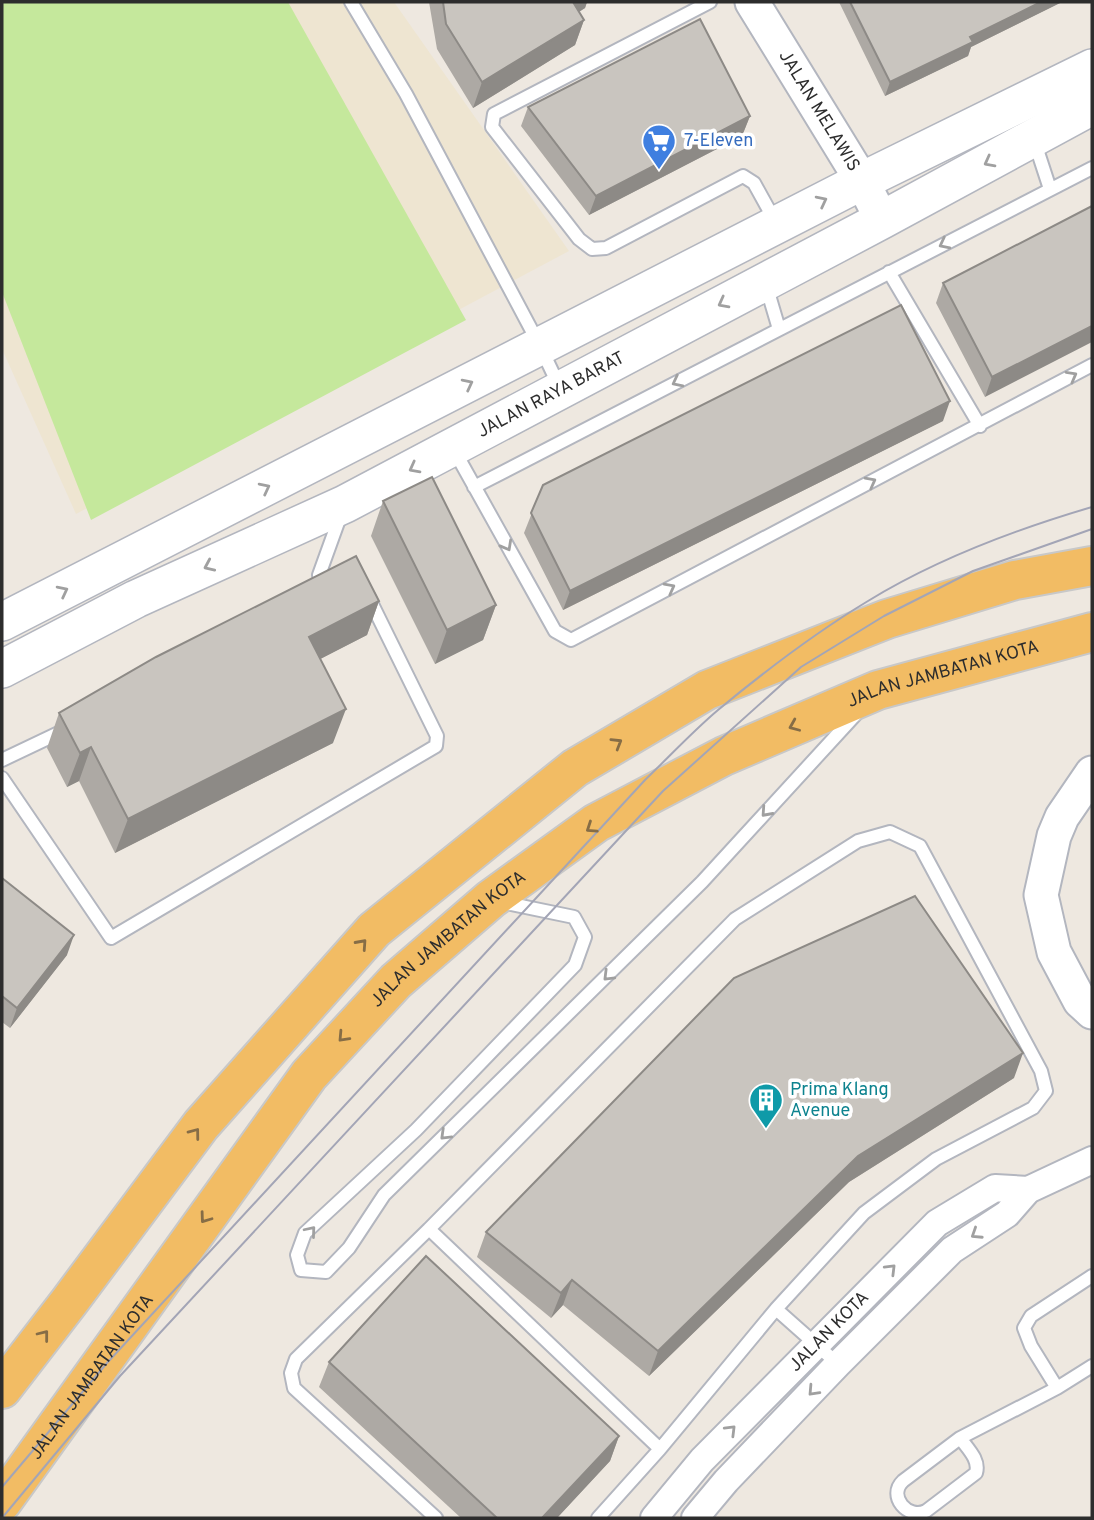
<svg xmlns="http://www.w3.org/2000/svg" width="1094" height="1520" font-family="Overpass,sans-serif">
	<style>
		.education { fill: #eee5d1 }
		.pitch { fill: #c5e89c }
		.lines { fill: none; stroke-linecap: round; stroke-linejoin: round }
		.service-casing { stroke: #b3b6bf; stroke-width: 16 }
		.minor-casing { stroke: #b3b6bf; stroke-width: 30 }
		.tertiary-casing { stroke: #b3b6bf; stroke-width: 37 }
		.secondary-casing { stroke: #b3b6bf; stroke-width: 40 }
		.trunk-casing { stroke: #c8c8c8; stroke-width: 42 }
		.service { stroke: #fff; stroke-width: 12 }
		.minor { stroke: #fff; stroke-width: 26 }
		.tertiary { stroke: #fff; stroke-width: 33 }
		.secondary { stroke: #fff; stroke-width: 37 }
		.trunk { stroke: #f2bc64; stroke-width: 38 }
		.tram { stroke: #a3a5b6; stroke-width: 2 }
		.wall { fill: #ada9a4 }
		.shaded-wall { fill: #8d8a86 }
		.building { fill: #c9c5bf; stroke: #8d8a86; stroke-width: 2 }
		.oneway { stroke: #a0a0a0 }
		.oneway2 { stroke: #866d46 }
		.labels { text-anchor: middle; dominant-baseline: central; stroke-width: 7; stroke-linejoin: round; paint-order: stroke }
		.street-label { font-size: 18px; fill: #2d2d2d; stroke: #fff }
		.shop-label { font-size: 18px; fill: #366cbe; stroke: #fff; text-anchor: start }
		.culture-label { font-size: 18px; fill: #0d838f; stroke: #fff; text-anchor: start }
	</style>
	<rect width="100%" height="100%" fill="#eee8e0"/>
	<path class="education" d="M 2,2 L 394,2 L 569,251 L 76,514 L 2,349 Z"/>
	<path class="pitch" d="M 2,2 L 288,2 L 466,320 L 91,520 L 2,292 Z"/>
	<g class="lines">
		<g class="service-casing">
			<path id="service" d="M 351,2 L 406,94 L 540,346 L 559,386
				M 710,2 L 494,114 L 492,127 L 579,239 L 592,249 L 606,248 L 743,176 L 754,183 L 775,221
				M 1034,140 L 1050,189
				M 889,272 L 980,426
				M 766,285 L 779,329
				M 454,450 L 555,631 L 571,640 L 1092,365
				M 474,487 L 1092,168
				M 319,575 L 341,514
				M 2,760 L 65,730
				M 2,778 L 111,938 L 436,746 L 437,736 L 368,596
				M 890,832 L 920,846 L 1041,1071 L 1046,1091 L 1033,1108 L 936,1159 L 864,1213 L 776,1309 L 660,1449 L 429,1229 L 735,919 L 858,841 Z
				M 501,902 L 574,917 L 585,937 L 575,965 L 416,1130 L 305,1233 L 297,1255 L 301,1270 L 326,1272 L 349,1248 L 384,1195 L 702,882 L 857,713
				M 429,1229 L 296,1359 L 291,1373 L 294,1388 L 436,1518
				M 776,1309 L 838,1364
				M 1057,1388 L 1031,1346 L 1024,1328 L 1031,1316 L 1092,1276
				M 960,1438 C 968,1449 980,1460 976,1473 L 926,1511 C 908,1520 887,1496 903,1481 L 960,1438 L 1057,1388 L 1092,1366
				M 598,1518 L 660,1449"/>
		</g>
		<g class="minor-casing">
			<g id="minor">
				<path id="s1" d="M 654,1518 L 702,1460 L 937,1223 L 995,1188 L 1028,1190"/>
				<path d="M 695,1518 L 726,1481 L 838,1364 L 952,1250 L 1007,1214 L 1028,1190 L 1092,1160"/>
			</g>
		</g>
		<g class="tertiary-casing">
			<g id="tertiary">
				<path id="s2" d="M 752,2 L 862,181 L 882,220"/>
				<path d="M 1092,773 L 1062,817 L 1054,836 L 1041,895 L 1054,952 L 1080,1001 L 1092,1012"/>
			</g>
		</g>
		<g class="secondary-casing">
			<g id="secondary">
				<path d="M 2,622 L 862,181 L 1092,68"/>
				<path id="s3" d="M 2,669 L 136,599 L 345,504 L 882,220 L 1092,106"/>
			</g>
		</g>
		<g class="trunk-casing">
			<g id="trunk">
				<path d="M 2,1389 L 69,1302 L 201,1125 L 374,930 L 575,768 L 707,690 L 887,619 L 1015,580 L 1092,566"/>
				<path id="s4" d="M 2,1502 L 309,1075 L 396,981 L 491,899 L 596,823 L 724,756 L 878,690 L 1092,632"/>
			</g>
		</g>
		<use href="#service" class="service"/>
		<use href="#minor" class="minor"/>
		<use href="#tertiary" class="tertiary"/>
		<use href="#secondary" class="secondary"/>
		<use href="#trunk" class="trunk"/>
		<path class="tram" d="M 2,1487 L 107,1363 L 645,780 C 669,757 692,732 718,710 C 765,671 815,633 868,601 C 935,560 1017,529 1092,507
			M 2,1518 L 120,1376 L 663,791 L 801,667 L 884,616 L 973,571 L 1092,529"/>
	</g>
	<path class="wall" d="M 429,2 L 587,2 L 585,8 L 579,12 L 584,20 L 575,45 L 473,108 L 437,49 Z
		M 839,2 L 1062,2 L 971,47 L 968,56 L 885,96 Z
		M 528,107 L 750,116 L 742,136 L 589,215 L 521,126 Z
		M 1092,206 L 985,397 L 936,303 L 943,283 Z
		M 943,421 L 563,610 L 524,533 L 543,485 Z
		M 383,501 L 496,605 L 483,640 L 435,664 L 371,536 Z
		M 379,601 L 367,635 L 320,659 L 333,743 L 115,853 L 79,781 L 67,787 L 47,748 L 59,713 Z
		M 2,878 L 67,955 L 10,1028 L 2,1022 Z
		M 1014,1078 L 849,1182 L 649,1376 L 563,1305 L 551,1318 L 477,1257 L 486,1232 Z
		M 329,1362 L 619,1436 L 610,1461 L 557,1518 L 461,1518 L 319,1387 Z"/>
	<path class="shaded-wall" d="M 569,2 L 587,2 L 585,8 L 561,23 Z
		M 1041,2 L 1062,2 L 971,47 L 968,56 L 885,96 L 890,82 L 970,37 Z
		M 584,20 L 575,45 L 473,108 L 482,82 Z
		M 750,116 L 742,136 L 589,215 L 596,196 Z
		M 1092,326 L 1092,342 L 985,397 L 992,377 Z
		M 950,401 L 943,421 L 563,610 L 570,591 Z
		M 379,601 L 367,635 L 297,671 L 309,637 Z
		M 496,605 L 483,640 L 435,664 L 447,630 Z
		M 346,709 L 333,743 L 115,853 L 128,819 Z
		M 91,747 L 79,781 L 67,787 L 80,753 Z
		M 74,935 L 67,955 L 10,1028 L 17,1008 Z
		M 1023,1053 L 1014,1078 L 849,1182 L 649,1376 L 658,1351 L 858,1156 Z
		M 572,1280 L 563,1305 L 551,1318 L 561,1293 Z
		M 619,1436 L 610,1461 L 557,1518 L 542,1518 Z"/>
	<path class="building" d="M 443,2 L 573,2 L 584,20 L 482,82 L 446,24 Z
		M 850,2 L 1041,2 L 970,37 L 973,42 L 890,82 Z
		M 700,19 L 750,116 L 596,196 L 528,107 Z
		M 1092,206 L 1092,326 L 992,377 L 943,283 Z
		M 901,305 L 950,401 L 570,591 L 531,513 L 543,485 Z
		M 432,477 L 496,605 L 447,630 L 383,501 Z
		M 356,556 L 379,601 L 309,637 L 346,709 L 128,819 L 91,747 L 80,753 L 59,713 L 156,657 Z
		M 2,878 L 74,935 L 17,1008 L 2,996 Z
		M 915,896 L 1023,1053 L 858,1156 L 658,1351 L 572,1280 L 561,1293 L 486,1232 L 734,978 Z
		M 426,1256 L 619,1436 L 542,1518 L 497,1518 L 329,1362 Z"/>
	<defs><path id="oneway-chevron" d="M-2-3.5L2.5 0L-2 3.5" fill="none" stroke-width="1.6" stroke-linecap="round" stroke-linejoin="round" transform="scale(1.75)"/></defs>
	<g class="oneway">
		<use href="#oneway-chevron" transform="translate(989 162) rotate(152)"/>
		<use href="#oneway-chevron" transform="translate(822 201) rotate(-27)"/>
		<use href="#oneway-chevron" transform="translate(944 244) rotate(153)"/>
		<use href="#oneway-chevron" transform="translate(723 303) rotate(152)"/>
		<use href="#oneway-chevron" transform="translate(1072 376) rotate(-29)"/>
		<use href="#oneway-chevron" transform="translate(677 382) rotate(153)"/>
		<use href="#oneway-chevron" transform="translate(468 384) rotate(-27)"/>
		<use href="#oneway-chevron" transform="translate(414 468) rotate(152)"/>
		<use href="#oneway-chevron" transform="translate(871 482) rotate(-28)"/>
		<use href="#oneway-chevron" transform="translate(265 488) rotate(-27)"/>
		<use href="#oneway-chevron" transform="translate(507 546) rotate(61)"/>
		<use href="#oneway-chevron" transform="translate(209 566) rotate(156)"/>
		<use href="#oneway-chevron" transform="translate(670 588) rotate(-28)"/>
		<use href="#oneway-chevron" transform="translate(63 591) rotate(-27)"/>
		<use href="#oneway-chevron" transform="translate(766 812) rotate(132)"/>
		<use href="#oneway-chevron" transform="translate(608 976) rotate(135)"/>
		<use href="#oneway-chevron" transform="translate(445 1135) rotate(136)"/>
		<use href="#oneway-chevron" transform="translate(311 1231) rotate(-50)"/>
		<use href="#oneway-chevron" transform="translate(976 1234) rotate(147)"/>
		<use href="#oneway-chevron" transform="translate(891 1269) rotate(-45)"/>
		<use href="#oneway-chevron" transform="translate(813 1391) rotate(133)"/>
		<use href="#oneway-chevron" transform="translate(731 1430) rotate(-45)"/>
	</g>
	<g class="oneway2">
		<use href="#oneway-chevron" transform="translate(794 726) rotate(157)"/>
		<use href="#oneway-chevron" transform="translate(617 743) rotate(-31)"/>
		<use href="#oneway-chevron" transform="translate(591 828) rotate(146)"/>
		<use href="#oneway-chevron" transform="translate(362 944) rotate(-48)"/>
		<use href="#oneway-chevron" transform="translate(343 1037) rotate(133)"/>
		<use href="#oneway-chevron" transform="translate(195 1133) rotate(-53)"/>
		<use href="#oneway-chevron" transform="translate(205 1218) rotate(126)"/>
		<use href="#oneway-chevron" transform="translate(44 1335) rotate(-52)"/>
	</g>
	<defs>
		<g id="supermarket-pin" transform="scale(1.75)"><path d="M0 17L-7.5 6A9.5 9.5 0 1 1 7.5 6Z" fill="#3f7fe0" stroke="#fff"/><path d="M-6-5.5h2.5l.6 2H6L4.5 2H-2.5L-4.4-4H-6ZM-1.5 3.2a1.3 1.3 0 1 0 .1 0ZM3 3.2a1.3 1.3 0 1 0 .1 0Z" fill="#fff"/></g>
		<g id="building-pin" transform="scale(1.75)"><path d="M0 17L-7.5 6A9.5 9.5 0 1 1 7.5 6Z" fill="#0f9aa8" stroke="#fff"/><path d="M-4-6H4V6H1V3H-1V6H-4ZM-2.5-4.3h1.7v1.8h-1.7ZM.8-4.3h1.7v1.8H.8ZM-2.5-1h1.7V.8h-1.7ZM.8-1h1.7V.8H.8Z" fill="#fff"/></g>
	</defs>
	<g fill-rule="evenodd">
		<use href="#supermarket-pin" x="659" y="141"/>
		<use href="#building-pin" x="766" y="1100"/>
	</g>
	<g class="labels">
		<g class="street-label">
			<text stroke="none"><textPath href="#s2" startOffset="128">JALAN MELAWIS</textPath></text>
			<text stroke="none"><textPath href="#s3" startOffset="614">JALAN RAYA BARAT</textPath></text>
			<text stroke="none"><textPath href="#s4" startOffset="1288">JALAN JAMBATAN KOTA</textPath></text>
			<text stroke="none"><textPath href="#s4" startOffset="721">JALAN JAMBATAN KOTA</textPath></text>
			<text stroke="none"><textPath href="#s1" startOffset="256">JALAN KOTA</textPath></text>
			<text stroke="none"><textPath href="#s4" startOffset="154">JALAN JAMBATAN KOTA</textPath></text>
		</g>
		<g class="shop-label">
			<text x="684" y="141">7-Eleven</text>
		</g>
		<g class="culture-label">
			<text x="790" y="1090">Prima Klang<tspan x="790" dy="21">Avenue</tspan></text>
		</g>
	</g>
	<rect width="1094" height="1520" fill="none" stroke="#2d2d2d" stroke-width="7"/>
</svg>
